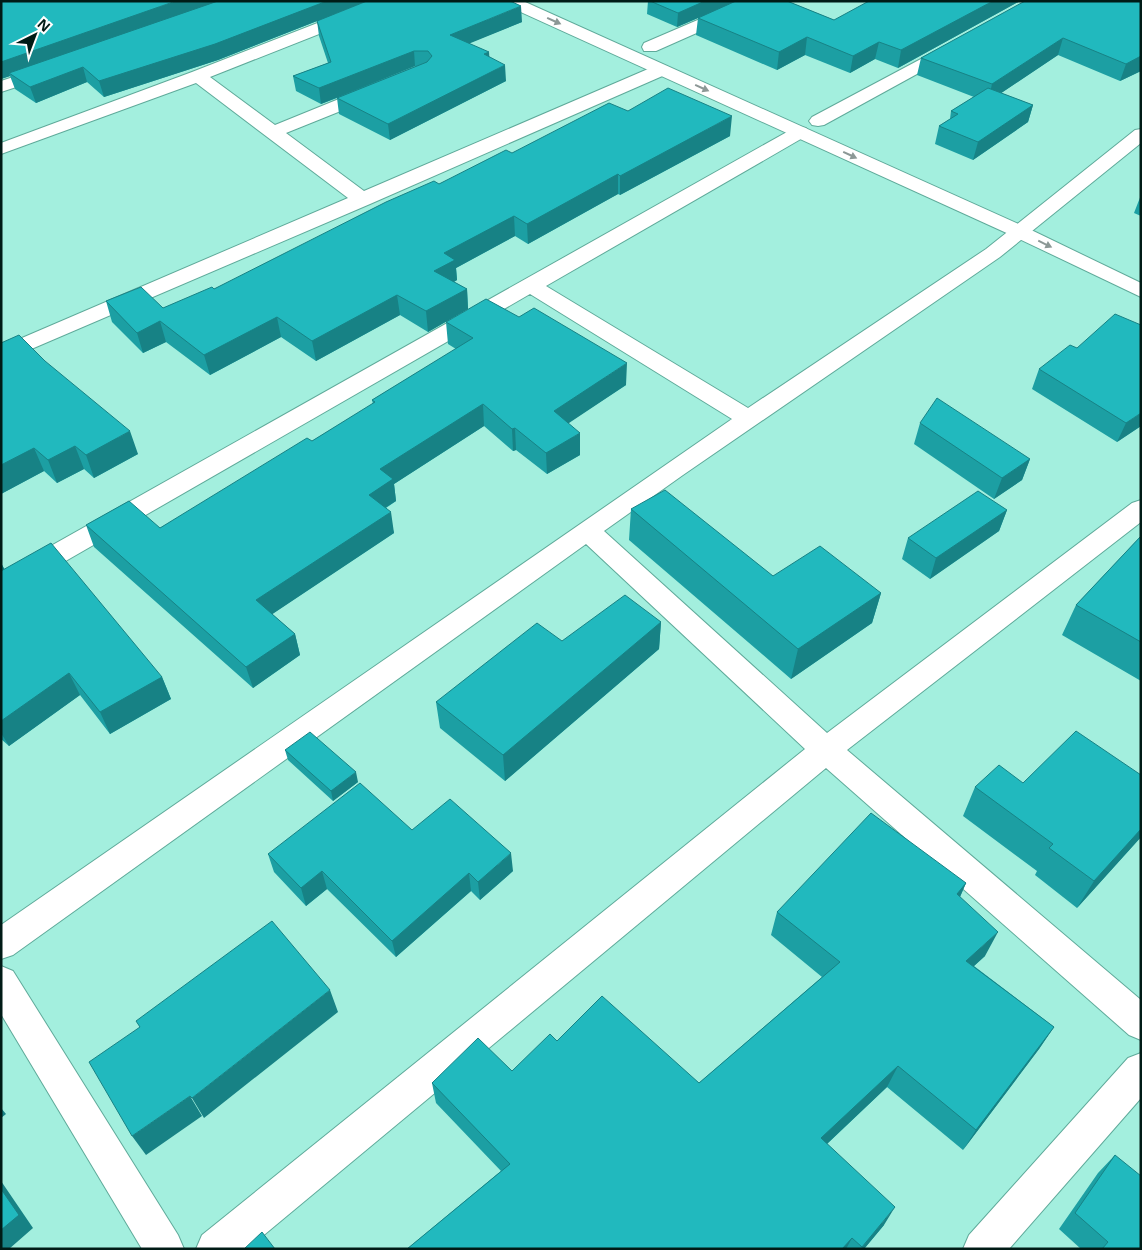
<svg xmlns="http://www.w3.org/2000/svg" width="1142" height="1250" font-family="'Open Sans',sans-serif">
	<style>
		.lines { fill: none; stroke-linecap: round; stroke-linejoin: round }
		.street-casing { stroke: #5faa9a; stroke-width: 2 }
		.secondary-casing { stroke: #5faa9a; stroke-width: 2 }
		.street { fill: #fff; fill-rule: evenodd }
		.secondary { fill: #fff; fill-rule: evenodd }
		.wall { fill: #1c9fa3; fill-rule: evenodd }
		.shaded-wall { fill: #178285 }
		.building { fill: #21b9be; stroke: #178285 }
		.oneway { fill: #8c9896 }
	</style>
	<rect width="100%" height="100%" fill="#a3efde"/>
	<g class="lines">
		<g class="street-casing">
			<path id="street" d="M 374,1 L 397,1 L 395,4 L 210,77 L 275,125 L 366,88 L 372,87 L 378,88 L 381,92 L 378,96 L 286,133 L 364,191 L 655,66 L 667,66 L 669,70 L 667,74 L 370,204 L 1,362 L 1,347 L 348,198 L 196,83 L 1,154 L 1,143 L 192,72 Z
				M 742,1 L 764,1 L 762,4 L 656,51 L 644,51 L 642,47 L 644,43 Z
				M 951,43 L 957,44 L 959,48 L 957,52 L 824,125 L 818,126 L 812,125 L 809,121 L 812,117 Z
				M 47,66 L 53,67 L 56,71 L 53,75 L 1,92 L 1,81 Z
				M 800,127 L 806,128 L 809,132 L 806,136 L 546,286 L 748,408 L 986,249 L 1135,130 L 1141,129 L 1141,143 L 1000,257 L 683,475 L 604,531 L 827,733 L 1132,503 L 1141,500 L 1141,522 L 847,750 L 1141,1000 L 1141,1040 L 1129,1035 L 826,768 L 247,1249 L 196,1249 L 202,1235 L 805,749 L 586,544 L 13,955 L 1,959 L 1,925 L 732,419 L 530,294 L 10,593 L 1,596 L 1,574 L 794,128 Z
				M 1,966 L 13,971 L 178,1235 L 184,1249 L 142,1249 L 1,1014 Z
				M 1141,1053 L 1141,1098 L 1009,1249 L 963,1249 L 969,1235 L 1128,1058 Z"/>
		</g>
		<g class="secondary-casing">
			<path id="secondary" d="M 501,1 L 523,1 L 1025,227 L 1141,283 L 1141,297 L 1011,235 L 503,4 Z"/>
		</g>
		<use href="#street" class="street"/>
		<use href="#secondary" class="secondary"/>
	</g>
	<path class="wall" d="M 1,1 L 522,22 L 469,43 L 489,57 L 506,81 L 390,140 L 339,114 L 337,98 L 321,104 L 296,91 L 293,76 L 328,63 L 319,36 L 317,21 L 218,60 L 104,97 L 87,82 L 36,103 L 15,89 L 10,76 L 1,79 ZM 415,66 L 416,66 L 364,87 Z
		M 648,1 L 787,1 L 834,20 L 1020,1 L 898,68 L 875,59 L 850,73 L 805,55 L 777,70 L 696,35 L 698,18 L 677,27 L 647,14 Z
		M 1141,1 L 1141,71 L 1120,81 L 1058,55 L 1001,93 L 1033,105 L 1028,122 L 973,160 L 935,144 L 939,126 L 950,119 L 951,111 L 974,97 L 917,75 L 921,58 Z
		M 628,111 L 730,136 L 620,195 L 618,194 L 528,244 L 515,236 L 456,268 L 457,280 L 454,282 L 467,289 L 468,309 L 428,332 L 400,315 L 316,361 L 281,337 L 210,375 L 166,342 L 143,353 L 112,322 L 106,301 L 163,308 L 214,289 L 439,184 L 512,153 Z
		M 1141,195 L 1141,216 L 1134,213 Z
		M 446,322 L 626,385 L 568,423 L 580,455 L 547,474 L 516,450 L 513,451 L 484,426 L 394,484 L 396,501 L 386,508 L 394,533 L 272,614 L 295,634 L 300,655 L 253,688 L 94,547 L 86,525 L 160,528 L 312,441 L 373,404 L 372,400 L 456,349 L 448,344 Z
		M 1,343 L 138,454 L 94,478 L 84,469 L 57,483 L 44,471 L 1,494 Z
		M 1039,369 L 1141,426 L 1117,442 L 1032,389 Z
		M 920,423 L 1030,459 L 1022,480 L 994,499 L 914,444 Z
		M 631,509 L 773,576 L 881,593 L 872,623 L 791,679 L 629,540 Z
		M 1007,510 L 999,531 L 930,579 L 902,559 L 908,538 Z
		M 1141,536 L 1141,681 L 1062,635 L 1076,605 Z
		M 1,563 L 4,569 L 162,677 L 171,699 L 110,734 L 80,695 L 9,746 L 1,739 Z
		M 661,622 L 659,649 L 505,781 L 440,728 L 436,702 L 562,641 Z
		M 285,750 L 358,782 L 333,801 L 288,760 Z
		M 1141,775 L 1141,837 L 1077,908 L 1035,875 L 1037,871 L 963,816 L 975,787 Z
		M 412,830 L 513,871 L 480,900 L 471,891 L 396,957 L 327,889 L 306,906 L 274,872 L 268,854 Z
		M 966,883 L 960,897 L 985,956 L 974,966 L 1054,1027 L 1039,1049 L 963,1150 L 887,1087 L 827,1144 L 884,1225 L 864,1249 L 407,1249 L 501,1171 L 436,1103 L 432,1083 L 512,1071 L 557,1041 L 699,1083 L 822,977 L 771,935 L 777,912 Z
		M 1115,1155 L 1141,1249 L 1081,1249 L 1059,1229 L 1098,1173 Z"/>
	<path class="shaded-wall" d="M 176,1 L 223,1 L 9,73 L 10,76 L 1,79 L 1,62 Z
		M 327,1 L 368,1 L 218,60 L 104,97 L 99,81 Z
		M 705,1 L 737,1 L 677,27 L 678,13 Z
		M 993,1 L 1020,1 L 898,68 L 901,50 Z
		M 521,6 L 522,22 L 451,51 L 450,35 Z
		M 807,37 L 805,55 L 777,70 L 779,52 Z
		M 1063,38 L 1058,55 L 988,102 L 992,84 Z
		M 879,42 L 875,59 L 850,73 L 853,56 Z
		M 414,51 L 415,66 L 321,104 L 319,88 Z
		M 489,52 L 490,68 L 484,54 Z
		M 1141,56 L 1141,71 L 1120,81 L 1126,64 Z
		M 505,65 L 506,81 L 390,140 L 388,124 Z
		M 83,67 L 87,82 L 36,103 L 30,87 Z
		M 1033,105 L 1028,122 L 973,160 L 978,142 Z
		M 732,116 L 730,136 L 620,195 L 620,176 Z
		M 618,174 L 618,194 L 528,244 L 527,224 Z
		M 514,216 L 515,236 L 456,268 L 457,280 L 436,291 L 434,271 L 444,253 Z
		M 467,289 L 468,309 L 428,332 L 426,311 Z
		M 397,295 L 400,315 L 316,361 L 312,341 Z
		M 277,317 L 281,337 L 210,375 L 204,355 Z
		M 160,321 L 166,342 L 143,353 L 137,333 Z
		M 627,363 L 626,385 L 554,433 L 554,411 Z
		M 483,404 L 484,426 L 394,484 L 396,501 L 372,516 L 369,495 L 380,469 Z
		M 1141,413 L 1141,426 L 1117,442 L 1126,423 Z
		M 515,428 L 516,450 L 513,451 L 512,429 Z
		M 130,431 L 138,454 L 94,478 L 86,455 Z
		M 580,433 L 580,455 L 547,474 L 546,453 Z
		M 75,446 L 84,469 L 57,483 L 48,460 Z
		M 34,448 L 44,471 L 1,494 L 1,465 Z
		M 1030,459 L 1022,480 L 994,499 L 1002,478 Z
		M 1007,510 L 999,531 L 930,579 L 936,558 Z
		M 391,512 L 394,533 L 262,621 L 256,600 Z
		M 1,563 L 5,570 L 1,572 Z
		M 881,593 L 872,623 L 791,679 L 798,649 Z
		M 661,622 L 659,649 L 505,781 L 503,755 Z
		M 295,634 L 300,655 L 253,688 L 246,667 Z
		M 69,673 L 80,695 L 9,746 L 1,733 L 1,721 Z
		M 162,677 L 171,699 L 110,734 L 100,712 Z
		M 356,772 L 358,782 L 333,801 L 331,791 Z
		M 1141,829 L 1141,837 L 1077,908 L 1094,881 Z
		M 511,853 L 513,871 L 480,900 L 478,882 Z
		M 322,871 L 327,889 L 306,906 L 301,888 Z
		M 469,873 L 471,891 L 396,957 L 392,941 Z
		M 966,883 L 955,908 L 957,894 Z
		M 998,932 L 985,956 L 954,984 L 966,961 Z
		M 330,990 L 338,1012 L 204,1118 L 192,1098 Z
		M 1054,1027 L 1039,1049 L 963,1150 L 976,1130 Z
		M 898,1066 L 887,1087 L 812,1158 L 821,1138 Z
		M 190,1096 L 202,1116 L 146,1155 L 132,1136 Z
		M 1,1108 L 6,1114 L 1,1118 Z
		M 1,1181 L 33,1228 L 9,1249 L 1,1249 Z
		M 895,1207 L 884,1225 L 864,1249 L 861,1249 Z
		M 852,1238 L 846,1249 L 842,1249 Z"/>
	<path class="building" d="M 1,1 L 176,1 L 1,62 Z
		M 218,1 L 327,1 L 215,44 L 99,81 L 83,67 L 30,87 L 9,73 Z
		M 367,1 L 510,1 L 521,6 L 450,35 L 489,52 L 484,54 L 505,65 L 388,124 L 337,98 L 427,62 L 432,56 L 428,51 L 414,51 L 319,88 L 293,76 L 331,62 L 317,21 Z
		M 650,1 L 705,1 L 678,13 Z
		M 736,1 L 787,1 L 834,20 L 869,1 L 993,1 L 901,50 L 879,42 L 853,56 L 807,37 L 779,52 L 698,18 Z
		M 1025,1 L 1141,1 L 1141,56 L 1126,64 L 1063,38 L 992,84 L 921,58 Z
		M 668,88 L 732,116 L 620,176 L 618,174 L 527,224 L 514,216 L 444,253 L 455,260 L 434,271 L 467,289 L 426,311 L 397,295 L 312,341 L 277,317 L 204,355 L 160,321 L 137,333 L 106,301 L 141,287 L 163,308 L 212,287 L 214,289 L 386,202 L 434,181 L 439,184 L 506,150 L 512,153 L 609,103 L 628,111 Z
		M 988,88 L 1033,105 L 978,142 L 939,126 L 958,114 L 951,111 Z
		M 486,299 L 519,317 L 534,308 L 627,363 L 554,411 L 580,433 L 546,453 L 515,428 L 512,429 L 483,404 L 380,469 L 393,479 L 369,495 L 391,512 L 256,600 L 295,634 L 246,667 L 86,525 L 129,501 L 160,528 L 307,438 L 312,441 L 375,402 L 372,400 L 473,338 L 446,322 Z
		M 1115,314 L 1141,325 L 1141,413 L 1126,423 L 1039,369 L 1070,345 L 1077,348 Z
		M 19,335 L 45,361 L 130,431 L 86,455 L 75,446 L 48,460 L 34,448 L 1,465 L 1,343 Z
		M 937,398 L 1030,459 L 1002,478 L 920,423 Z
		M 665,490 L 773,576 L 820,546 L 881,593 L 798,649 L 631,509 Z
		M 978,491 L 1007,510 L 936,558 L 908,538 Z
		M 1141,536 L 1141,642 L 1076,605 Z
		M 51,543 L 162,677 L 100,712 L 69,673 L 1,721 L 1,571 Z
		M 625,595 L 661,622 L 503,755 L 436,702 L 537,623 L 562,641 Z
		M 1076,731 L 1141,775 L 1141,829 L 1094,881 L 1049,848 L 1053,844 L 975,787 L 999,765 L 1023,783 Z
		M 310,732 L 356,772 L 331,791 L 285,750 Z
		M 360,783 L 412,830 L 450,799 L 511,853 L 478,882 L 469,873 L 392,941 L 322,871 L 301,888 L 268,854 Z
		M 871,813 L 966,883 L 957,894 L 998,932 L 966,961 L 1054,1027 L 976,1130 L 898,1066 L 821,1138 L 895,1207 L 862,1247 L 852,1238 L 842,1249 L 407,1249 L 510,1164 L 432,1083 L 478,1038 L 512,1071 L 550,1034 L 557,1041 L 602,996 L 699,1083 L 840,962 L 777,912 Z
		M 272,921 L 330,990 L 192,1098 L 190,1096 L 132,1136 L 89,1062 L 140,1027 L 136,1021 Z
		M 1115,1155 L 1141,1176 L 1141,1249 L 1102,1249 L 1108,1242 L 1075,1213 Z
		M 1,1189 L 19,1215 L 1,1230 Z
		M 262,1232 L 275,1249 L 244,1249 Z"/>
	<defs><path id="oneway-solid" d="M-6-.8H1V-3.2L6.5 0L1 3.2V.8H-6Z" transform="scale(1.25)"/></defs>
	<g class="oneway">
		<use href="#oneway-solid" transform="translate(554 21) rotate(24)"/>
		<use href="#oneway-solid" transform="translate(702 88) rotate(24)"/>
		<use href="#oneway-solid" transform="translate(850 155) rotate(25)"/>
		<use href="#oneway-solid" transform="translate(1045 244) rotate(26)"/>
	</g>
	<rect width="1142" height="1250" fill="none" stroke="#001b16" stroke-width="5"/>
	<g transform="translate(35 35) rotate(42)" stroke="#fefefe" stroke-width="4" paint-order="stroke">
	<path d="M0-4L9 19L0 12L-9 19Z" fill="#001b16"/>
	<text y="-8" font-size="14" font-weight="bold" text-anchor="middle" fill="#001b16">N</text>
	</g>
</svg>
